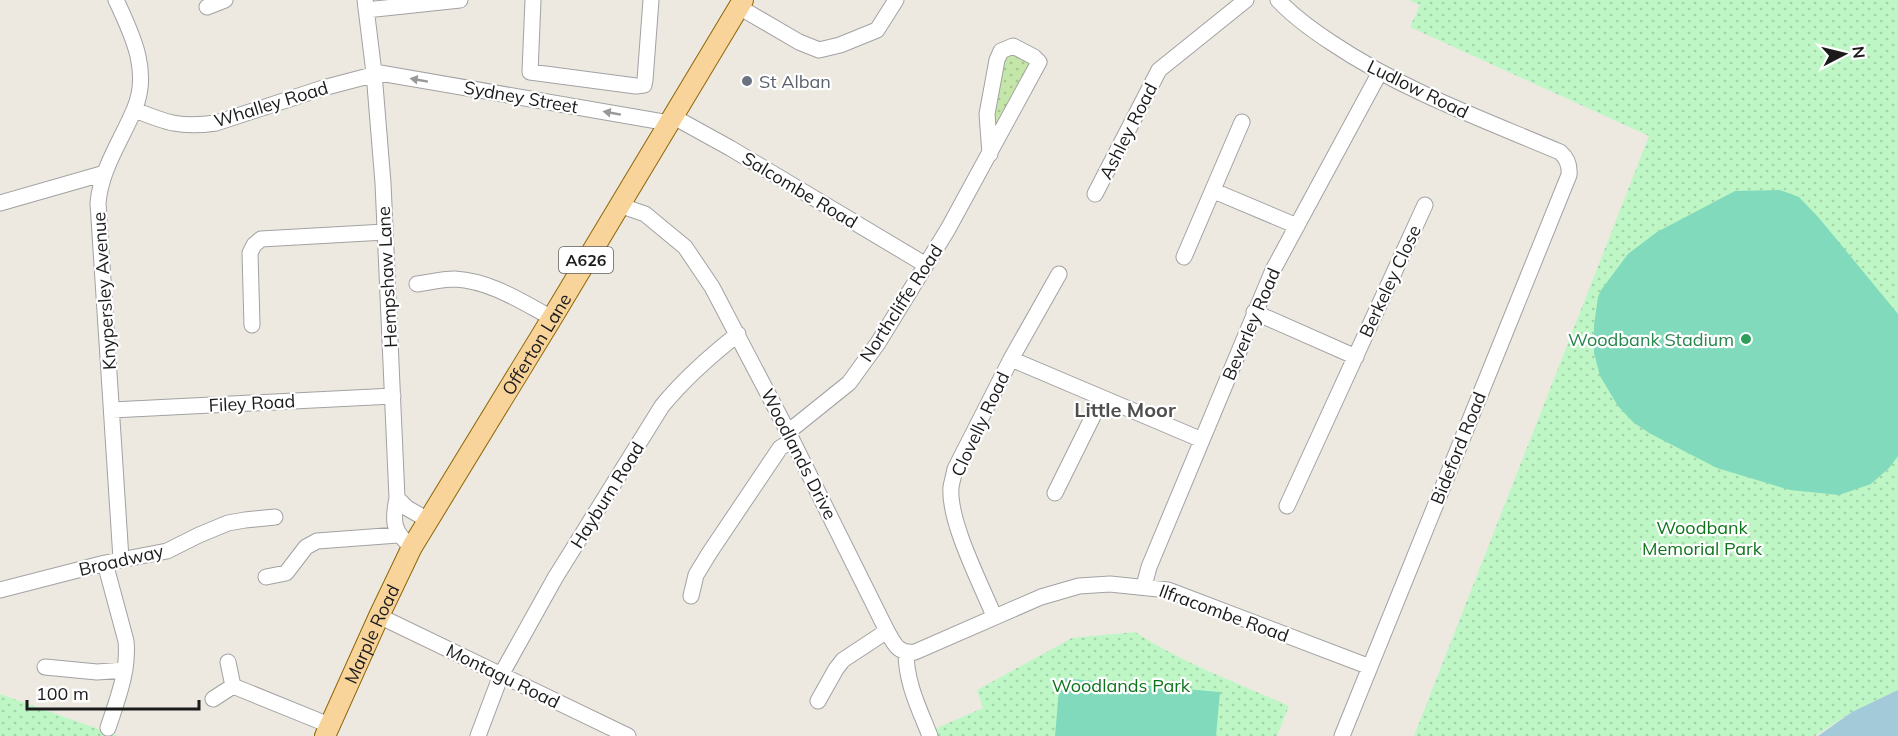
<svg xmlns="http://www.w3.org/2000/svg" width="1898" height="736" font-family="Mulish,sans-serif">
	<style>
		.grass { fill: url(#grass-dots) }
		.park { fill: url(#park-dots) }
		.pitch { fill: #81dabc }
		.water { fill: #a3cad9 }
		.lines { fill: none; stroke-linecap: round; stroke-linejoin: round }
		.minor-casing { stroke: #a2a2a2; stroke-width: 17 }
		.major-casing { stroke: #8d6706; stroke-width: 22 }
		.minor { stroke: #fff; stroke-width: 15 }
		.major { stroke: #f8d49b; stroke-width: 20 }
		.oneway { fill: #989898 }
		.worship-dot { fill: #6b7280; stroke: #fff; stroke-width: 2 }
		.leisure-dot { fill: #2e9e5b; stroke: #fff; stroke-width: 2 }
		.labels { text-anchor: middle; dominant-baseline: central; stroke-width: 4.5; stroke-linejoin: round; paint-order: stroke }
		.shield { fill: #fff; stroke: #5f5f5f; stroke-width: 1.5 }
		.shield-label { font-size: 16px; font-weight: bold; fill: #1b1b1b }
		.worship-label { font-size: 18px; fill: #5b616d; stroke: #fff; text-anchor: start }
		.street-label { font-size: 18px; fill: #1b1b1b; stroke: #fff }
		.leisure-label { font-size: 18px; fill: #27864d; stroke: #fff; text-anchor: end }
		.park-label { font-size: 18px; fill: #0f741c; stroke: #fff }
		.neighbourhood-label { font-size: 20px; font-weight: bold; fill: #4e4e4e; stroke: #fff }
	</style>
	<defs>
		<pattern id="grass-dots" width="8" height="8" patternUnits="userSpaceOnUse" patternTransform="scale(1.5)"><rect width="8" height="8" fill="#c4e6a8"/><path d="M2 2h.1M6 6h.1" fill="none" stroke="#a8c590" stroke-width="1.8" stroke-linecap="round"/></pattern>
		<pattern id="park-dots" width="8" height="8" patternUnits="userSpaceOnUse" patternTransform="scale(1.5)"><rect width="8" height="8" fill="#bef7c5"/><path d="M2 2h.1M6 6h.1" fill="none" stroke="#a3d3a9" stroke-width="1.8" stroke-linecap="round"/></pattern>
	</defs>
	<rect width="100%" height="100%" fill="#ede9e1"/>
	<path class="grass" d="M 1001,51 L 1034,57 L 996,144 L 987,114 Z"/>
	<path class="park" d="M 1409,0 L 1898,0 L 1898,690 L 1852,712 L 1815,736 L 1414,736 L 1649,136 L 1410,27 L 1420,5 Z
		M 1135,632 C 1183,663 1237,683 1289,706 L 1277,736 L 932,736 L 930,731 L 983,708 L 977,690 L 1072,638 Z
		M 0,694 L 118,736 L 0,736 Z"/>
	<path class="pitch" d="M 1780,190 L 1799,197 L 1819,218 L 1898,314 L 1898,456 L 1889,468 L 1871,484 L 1839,495 L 1790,490 L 1717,468 L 1649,433 L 1633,422 L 1618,406 L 1600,376 L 1594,353 L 1594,325 L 1598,297 L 1601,290 L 1628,254 L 1657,232 L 1735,191 Z
		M 1060,678 L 1220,692 L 1216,736 L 1055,736 Z"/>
	<path class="water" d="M 1898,690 L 1898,736 L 1818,736 L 1852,712 Z"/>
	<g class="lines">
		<g class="minor-casing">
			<path id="minor" d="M 116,0 C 132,34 151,72 134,110 C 121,141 101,169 98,203 L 121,559
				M 365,0 L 374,73 L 383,183 L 397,498 C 392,522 393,532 412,547
				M 533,0 L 530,72 L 636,86 L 644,85 L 645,80 L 651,0
				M 1278,0 C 1294,17 1312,30 1332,43 C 1402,90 1482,119 1560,152 C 1567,158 1570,165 1569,175 L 1342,736
				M 207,7 L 225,0
				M 739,7 L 799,42 L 819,50 L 840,45 L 877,30 L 896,0
				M 366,10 L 460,0
				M 135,110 C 167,123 181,128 216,123 L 323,88 L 380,73 L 669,123
				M 672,116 L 730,148 L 926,265
				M 1214,191 L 1297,226
				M 1095,194 L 1159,70 L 1246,0
				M 0,203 L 105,173
				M 619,205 L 645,214 L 685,247 L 712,287 L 788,432 L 887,631 C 894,644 898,654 915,652 L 1041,597 L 1079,586 L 1110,584 L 1168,590 L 1370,667
				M 1184,257 L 1242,122
				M 417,284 C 430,282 443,279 455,279 C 491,281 522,302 552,318
				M 1254,312 L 1356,357
				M 252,325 L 250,253 L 254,245 L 261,239 L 385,232
				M 1011,359 L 1202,440
				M 112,410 L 393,396
				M 788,432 L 849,383 L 878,343 L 948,229 L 1039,62 L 1034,57 L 1013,46 L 1001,51 L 997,60 L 987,114 L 990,154
				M 1055,493 L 1102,398
				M 397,498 L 407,508 L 428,520
				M 1287,506 L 1425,205
				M 105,563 L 126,641 C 129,671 117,700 108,728
				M 266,577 L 286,573 L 306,547 L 317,541 L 398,535
				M 1144,586 L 1149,567 L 1273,270 L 1380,72
				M 0,590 L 105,563 L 167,551 L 199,535 L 228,523 L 245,520 L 275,517
				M 691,596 L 696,575 L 710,552 L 780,448 L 792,440
				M 379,616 L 628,736
				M 994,616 C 981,584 948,521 951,487 C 952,481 954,475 955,469 L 1011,359 L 1059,274
				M 906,652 C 906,683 919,708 930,736
				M 45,667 L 97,672 L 125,670
				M 233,686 L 329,725
				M 213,699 L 233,686 L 228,662
				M 818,701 L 836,669 L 843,660 L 887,631
				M 478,736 L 501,675 L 555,578 L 662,406 C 685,378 710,356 738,334"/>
		</g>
		<g class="major-casing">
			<g id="major">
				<path id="s1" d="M 325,736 L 379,616 L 412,547 L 552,318 L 743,0"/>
			</g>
		</g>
		<use href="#minor" class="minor"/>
		<use href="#major" class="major"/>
	</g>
	<defs><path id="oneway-solid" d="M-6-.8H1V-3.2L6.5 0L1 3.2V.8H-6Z" transform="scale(1.5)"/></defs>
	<g class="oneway">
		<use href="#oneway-solid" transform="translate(419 80) rotate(-170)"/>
		<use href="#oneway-solid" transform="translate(612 113) rotate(-170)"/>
	</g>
	<circle class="worship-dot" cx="747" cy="81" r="6"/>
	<circle class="leisure-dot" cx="1746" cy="339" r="6"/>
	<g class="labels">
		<rect class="shield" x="559" y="247" width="54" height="26" rx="4.5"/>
		<g class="shield-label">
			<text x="586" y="260">A626</text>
		</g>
		<g class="worship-label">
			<text x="759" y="81">St Alban</text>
		</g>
		<g class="street-label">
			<text transform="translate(1418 89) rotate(26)">Ludlow Road</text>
			<text transform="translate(521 97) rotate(10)">Sydney Street</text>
			<text transform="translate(271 104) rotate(-17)">Whalley Road</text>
			<text transform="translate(1128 131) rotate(-63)">Ashley Road</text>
			<text transform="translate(800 190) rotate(31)">Salcombe Road</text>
			<text transform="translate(387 277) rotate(-93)">Hempshaw Lane</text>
			<text transform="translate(1390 281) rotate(-65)">Berkeley Close</text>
			<text transform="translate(104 291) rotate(-94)">Knypersley Avenue</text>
			<text transform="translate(901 303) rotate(-57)">Northcliffe Road</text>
			<text transform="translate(1251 324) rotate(-67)">Beverley Road</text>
			<text stroke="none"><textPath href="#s1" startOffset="446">Offerton Lane</textPath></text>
			<text transform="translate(252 403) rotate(-3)">Filey Road</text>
			<text transform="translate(980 424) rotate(-65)">Clovelly Road</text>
			<text transform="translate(1458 448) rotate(-68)">Bideford Road</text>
			<text transform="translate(799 454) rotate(63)">Woodlands Drive</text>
			<text transform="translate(607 495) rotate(-58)">Hayburn Road</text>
			<text transform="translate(121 560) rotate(-13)">Broadway</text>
			<text transform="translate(1224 613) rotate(20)">Ilfracombe Road</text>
			<text stroke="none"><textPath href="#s1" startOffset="112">Marple Road</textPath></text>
			<text transform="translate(503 676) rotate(26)">Montagu Road</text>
		</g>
		<g class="leisure-label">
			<text x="1734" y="339">Woodbank Stadium</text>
		</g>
		<g class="park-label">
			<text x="1702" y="527">Woodbank<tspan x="1702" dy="21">Memorial Park</tspan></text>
			<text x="1121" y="685">Woodlands Park</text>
		</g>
		<g class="neighbourhood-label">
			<text x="1125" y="409">Little Moor</text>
		</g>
	</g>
	<g transform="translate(1844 54) rotate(83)" stroke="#ffffff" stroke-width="4.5" paint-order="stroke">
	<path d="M0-4.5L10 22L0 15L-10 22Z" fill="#1b1b1b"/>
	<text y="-9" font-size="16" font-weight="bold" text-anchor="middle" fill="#1b1b1b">N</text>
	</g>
	<path d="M27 700v9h172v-9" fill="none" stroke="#1b1b1b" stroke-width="3"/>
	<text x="36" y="700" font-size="18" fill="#1b1b1b" stroke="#ffffff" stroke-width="4.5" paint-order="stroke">100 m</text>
</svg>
